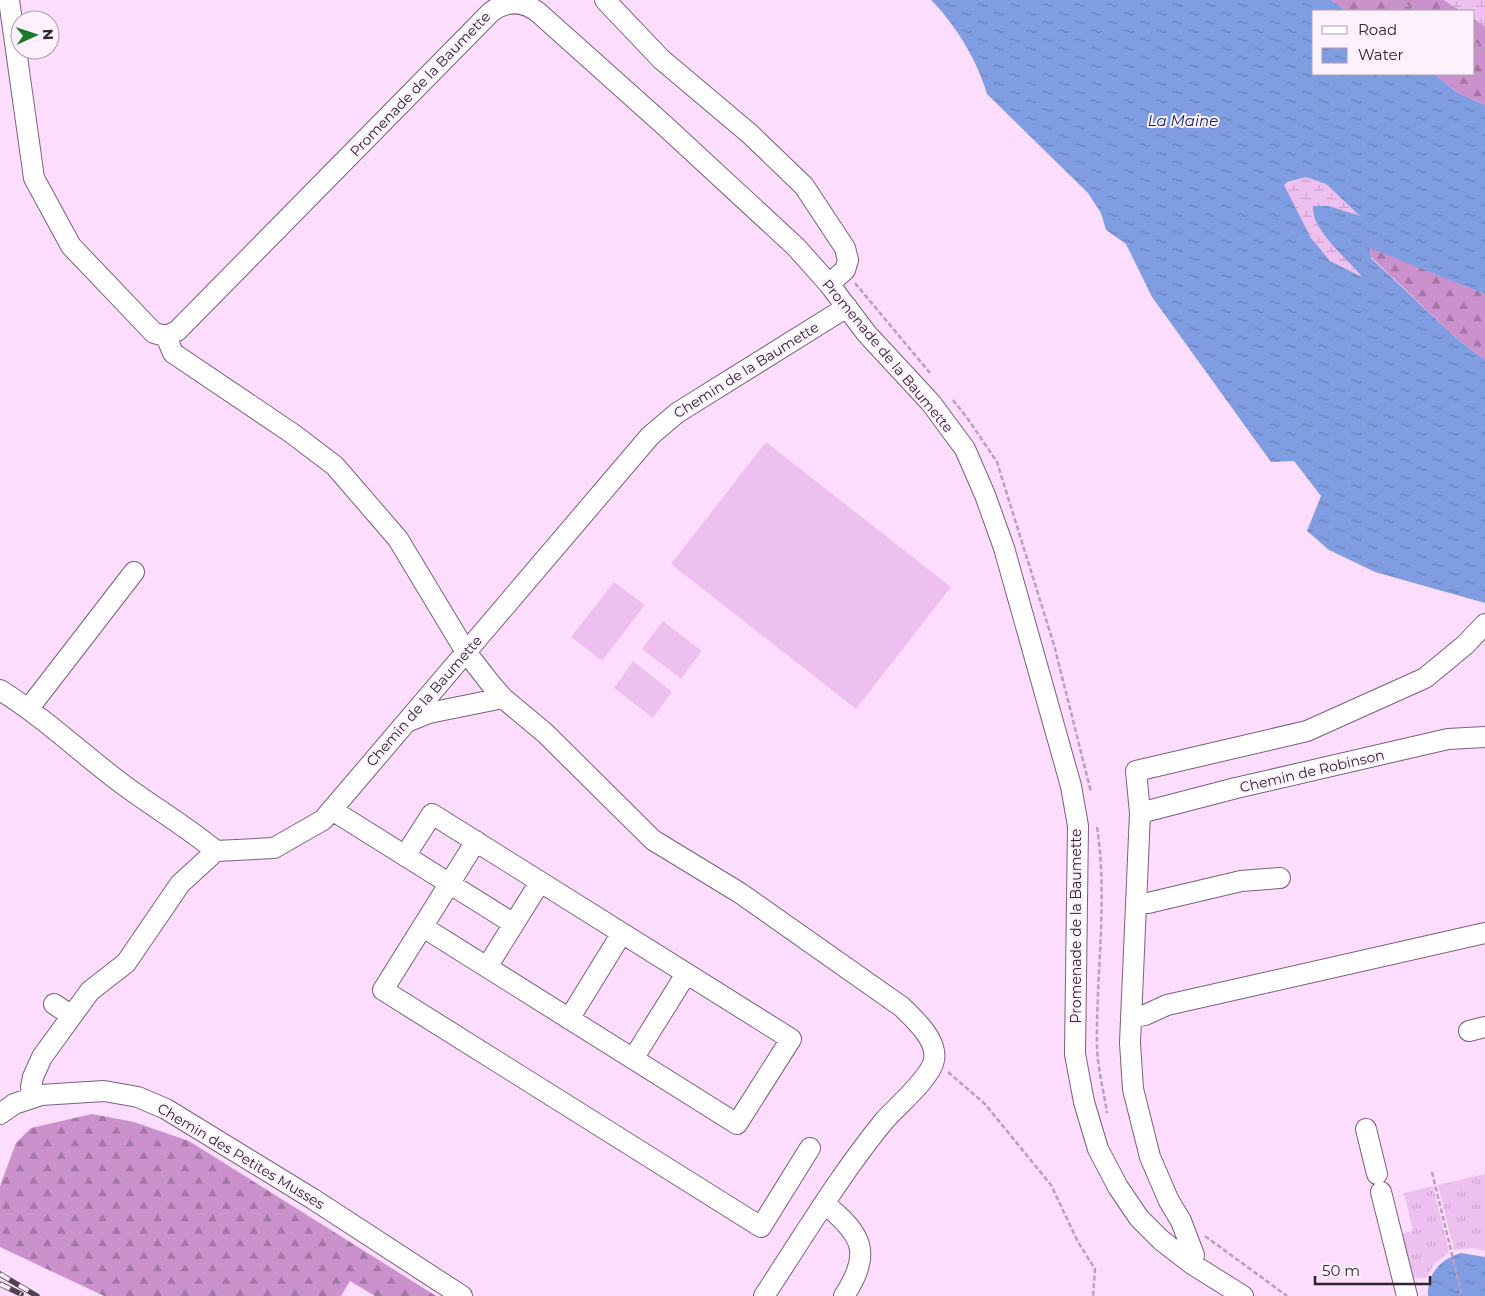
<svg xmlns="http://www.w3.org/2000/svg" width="1485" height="1296" font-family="Montserrat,sans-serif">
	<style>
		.grass { fill: url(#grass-tufts) }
		.forest { fill: url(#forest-firs) }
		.wetland { fill: url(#wetland-marsh) }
		.pitch { fill: #edc0ef }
		.water { fill: url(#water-ripples); fill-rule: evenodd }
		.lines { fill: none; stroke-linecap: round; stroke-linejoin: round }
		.minor-casing { stroke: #7b5f7b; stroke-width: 22 }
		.path { stroke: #b99fb9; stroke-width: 2.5; stroke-dasharray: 5 2.5; stroke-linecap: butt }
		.minor { stroke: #fff; stroke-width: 20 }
		.rail-casing { stroke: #504150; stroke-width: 5.5 }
		.rail { stroke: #fef1fe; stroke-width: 4; stroke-dasharray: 11; stroke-linecap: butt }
		.labels { text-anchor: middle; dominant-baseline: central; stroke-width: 4; stroke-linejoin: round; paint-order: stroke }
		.street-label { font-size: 14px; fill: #2f232f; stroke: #fef1fe }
		.water-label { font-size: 15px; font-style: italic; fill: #0c236f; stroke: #fef1fe }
	</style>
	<defs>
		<pattern id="grass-tufts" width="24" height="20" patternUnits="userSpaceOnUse" patternTransform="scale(1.25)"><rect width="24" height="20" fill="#edc0ef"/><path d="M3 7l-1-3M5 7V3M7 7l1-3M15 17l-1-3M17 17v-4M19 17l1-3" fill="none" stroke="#cca5cd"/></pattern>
		<pattern id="forest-firs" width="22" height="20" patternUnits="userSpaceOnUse" patternTransform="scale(1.25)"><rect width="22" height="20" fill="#ca91cc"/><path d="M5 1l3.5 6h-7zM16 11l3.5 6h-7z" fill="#a476a6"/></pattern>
		<pattern id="wetland-marsh" width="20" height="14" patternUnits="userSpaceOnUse" patternTransform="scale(1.25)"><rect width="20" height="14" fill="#edc0ef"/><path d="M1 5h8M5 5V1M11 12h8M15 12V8" fill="none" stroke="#cca5cd"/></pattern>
		<pattern id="water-ripples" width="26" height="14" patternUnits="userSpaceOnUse" patternTransform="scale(1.25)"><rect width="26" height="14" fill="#7f9de0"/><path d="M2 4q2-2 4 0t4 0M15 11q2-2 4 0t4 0" fill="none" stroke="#6880b6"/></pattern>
	</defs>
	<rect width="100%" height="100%" fill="#fdddfd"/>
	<path class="grass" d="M 1485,1174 L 1485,1251 L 1472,1248 L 1454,1250 L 1438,1185 Z
		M 1433,1186 L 1449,1252 L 1435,1263 L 1426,1278 L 1413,1278 L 1417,1296 L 1415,1296 L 1400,1234 L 1413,1231 L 1404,1193 Z"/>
	<path class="forest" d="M 1331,0 L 1444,0 L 1461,11 L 1347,11 Z
		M 1474,19 L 1485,26 L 1485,105 L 1458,93 L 1434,74 L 1474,74 Z
		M 1370,247 L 1485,294 L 1485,360 L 1456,338 L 1371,257 Z
		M 92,1114 L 134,1122 L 189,1141 L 436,1296 L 375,1296 L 350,1281 L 341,1296 L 104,1296 L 0,1247 L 0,1186 L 16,1143 L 31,1128 Z"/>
	<path class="wetland" d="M 1444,0 L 1485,0 L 1485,26 L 1474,19 L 1474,11 L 1461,11 Z
		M 1306,177 L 1326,184 L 1362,218 L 1329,206 L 1312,213 L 1342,255 L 1363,278 L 1330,262 L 1311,238 L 1284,185 Z"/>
	<path class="pitch" d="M 766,442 L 951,587 L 856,709 L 671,564 Z
		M 614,582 L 645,605 L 602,661 L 571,637 Z
		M 663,621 L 702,651 L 681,679 L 642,649 Z
		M 633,661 L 672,692 L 653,718 L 614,688 Z"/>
	<path class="water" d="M 931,0 L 1331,0 L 1347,11 L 1314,11 L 1314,74 L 1434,74 L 1458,93 L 1485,105 L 1485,294 L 1370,248 L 1371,258 L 1456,338 L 1485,360 L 1485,603 L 1375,572 L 1329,550 L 1307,531 L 1321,496 L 1294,461 L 1271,462 L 1152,297 L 1126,244 L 1106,230 L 1101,213 L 1088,193 L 987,94 C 977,60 956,25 931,0 ZM 1306,177 L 1326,184 L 1360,216 L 1329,206 L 1313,206 C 1310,229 1349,260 1362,277 L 1330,261 L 1311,238 L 1284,185 L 1288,182 Z
		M 1461,1253 L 1485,1257 L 1485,1296 L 1428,1296 C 1427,1273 1441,1259 1461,1253 Z"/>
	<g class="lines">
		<g class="minor-casing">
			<path id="minor" d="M 9,0 L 34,178 L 71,246 L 154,333 L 166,336 L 177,331 L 491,12 C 507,0 524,0 540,14 L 664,125 L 796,247 L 829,284 L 867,334 L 931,403 L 965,449 L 985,495 L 1004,548 L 1071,786 L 1078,826 L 1075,1054 L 1084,1102 L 1098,1149 L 1118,1187 L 1139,1218 L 1161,1240 L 1192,1264 L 1243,1296
				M 605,0 L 661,59 L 750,134 L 804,186 L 845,248 L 848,260 L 845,270 L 829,284
				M 166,336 L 173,353 L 293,434 L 335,466 L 398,539 L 466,652 L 490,683 L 503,698 L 545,733 L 653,840 L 740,893 L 902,1007 C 914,1019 938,1040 934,1060 C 931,1078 896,1107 884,1121 C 839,1176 803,1237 764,1296
				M 0,690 C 45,718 83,755 125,786 C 155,808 187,827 216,851
				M 29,708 L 134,572
				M 409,721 L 429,713 L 503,698
				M 332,810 L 514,924
				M 1140,813 L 1236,788 L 1448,739 L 1485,737
				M 476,841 L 383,990 L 761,1227 L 810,1148
				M 405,856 L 432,814 L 791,1039 L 737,1124 L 423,927
				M 1137,903 L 1148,903 L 1241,881 L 1280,878
				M 487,967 L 540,882
				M 54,1004 L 72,1016
				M 1132,1017 L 1145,1015 L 1167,1005 L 1485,933
				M 569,1019 L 622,933
				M 1469,1031 L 1485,1027
				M 633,1059 L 686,974
				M 33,1097 L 31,1087 L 33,1077 L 42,1057 L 90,991 L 126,963 L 180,884 L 216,851 L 274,848 L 323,820 L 650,436 L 677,413 L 847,307
				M 0,1114 L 14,1104 L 41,1095 L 104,1091 L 138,1097 L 166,1109 L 313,1199 L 462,1296
				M 1366,1129 L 1377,1174
				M 1381,1192 L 1407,1296
				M 825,1204 C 863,1235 872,1253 844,1296
				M 1192,1264 L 1194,1255 L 1181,1221 L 1169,1201 L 1150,1157 L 1133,1089 L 1130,1043 L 1140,813 L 1136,771 L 1307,731 L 1425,678 L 1465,645 L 1485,624"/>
		</g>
		<path class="path" d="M 1398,0 L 1416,11
			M 1474,43 L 1485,49
			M 855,283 L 930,373
			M 953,400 L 968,419 L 997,462 L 1054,645 L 1091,792
			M 1097,827 C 1108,899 1096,972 1097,1045 C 1097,1067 1104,1091 1107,1113
			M 948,1072 L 985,1104 L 1051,1185 L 1078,1242 L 1095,1269 L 1093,1296
			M 1432,1172 L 1462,1296
			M 1205,1236 L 1287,1296"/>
		<use href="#minor" class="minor"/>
		<g class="rail-casing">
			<path id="rail" d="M 0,1274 L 37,1296
				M 0,1284 L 21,1294"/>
		</g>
		<use href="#rail" class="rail"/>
	</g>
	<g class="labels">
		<g class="street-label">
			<text transform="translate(420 84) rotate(-46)">Promenade de la Baumette</text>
			<text transform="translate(888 356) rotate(50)">Promenade de la Baumette</text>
			<text transform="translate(746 370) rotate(-32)">Chemin de la Baumette</text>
			<text transform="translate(424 701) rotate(-49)">Chemin de la Baumette</text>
			<text transform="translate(1312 771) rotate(-13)">Chemin de Robinson</text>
			<text transform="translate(1076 926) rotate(-90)">Promenade de la Baumette</text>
			<text transform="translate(241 1156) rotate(31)">Chemin des Petites Musses</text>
		</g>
		<g class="water-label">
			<text x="1183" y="120">La Maine</text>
		</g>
	</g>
	<rect x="1312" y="10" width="162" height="65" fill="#fef1fe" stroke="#ab9fab"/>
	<rect x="1322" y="26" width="25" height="8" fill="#ffffff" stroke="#ab9fab"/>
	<text x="1358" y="35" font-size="15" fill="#2f232f">Road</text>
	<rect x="1322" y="48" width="25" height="15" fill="url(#water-ripples)" stroke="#ab9fab"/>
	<text x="1358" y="60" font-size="15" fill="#2f232f">Water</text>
	<g transform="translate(35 35) rotate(87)"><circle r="24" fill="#fef1fe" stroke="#ab9fab"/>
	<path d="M0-4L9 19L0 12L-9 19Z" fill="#1a7a2a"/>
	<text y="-8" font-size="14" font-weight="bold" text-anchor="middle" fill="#2f232f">N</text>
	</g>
	<path d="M1315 1276v8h115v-8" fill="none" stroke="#2f232f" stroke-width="2.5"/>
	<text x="1322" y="1276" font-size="15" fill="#2f232f" stroke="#fef1fe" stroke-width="4" paint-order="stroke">50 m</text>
</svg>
